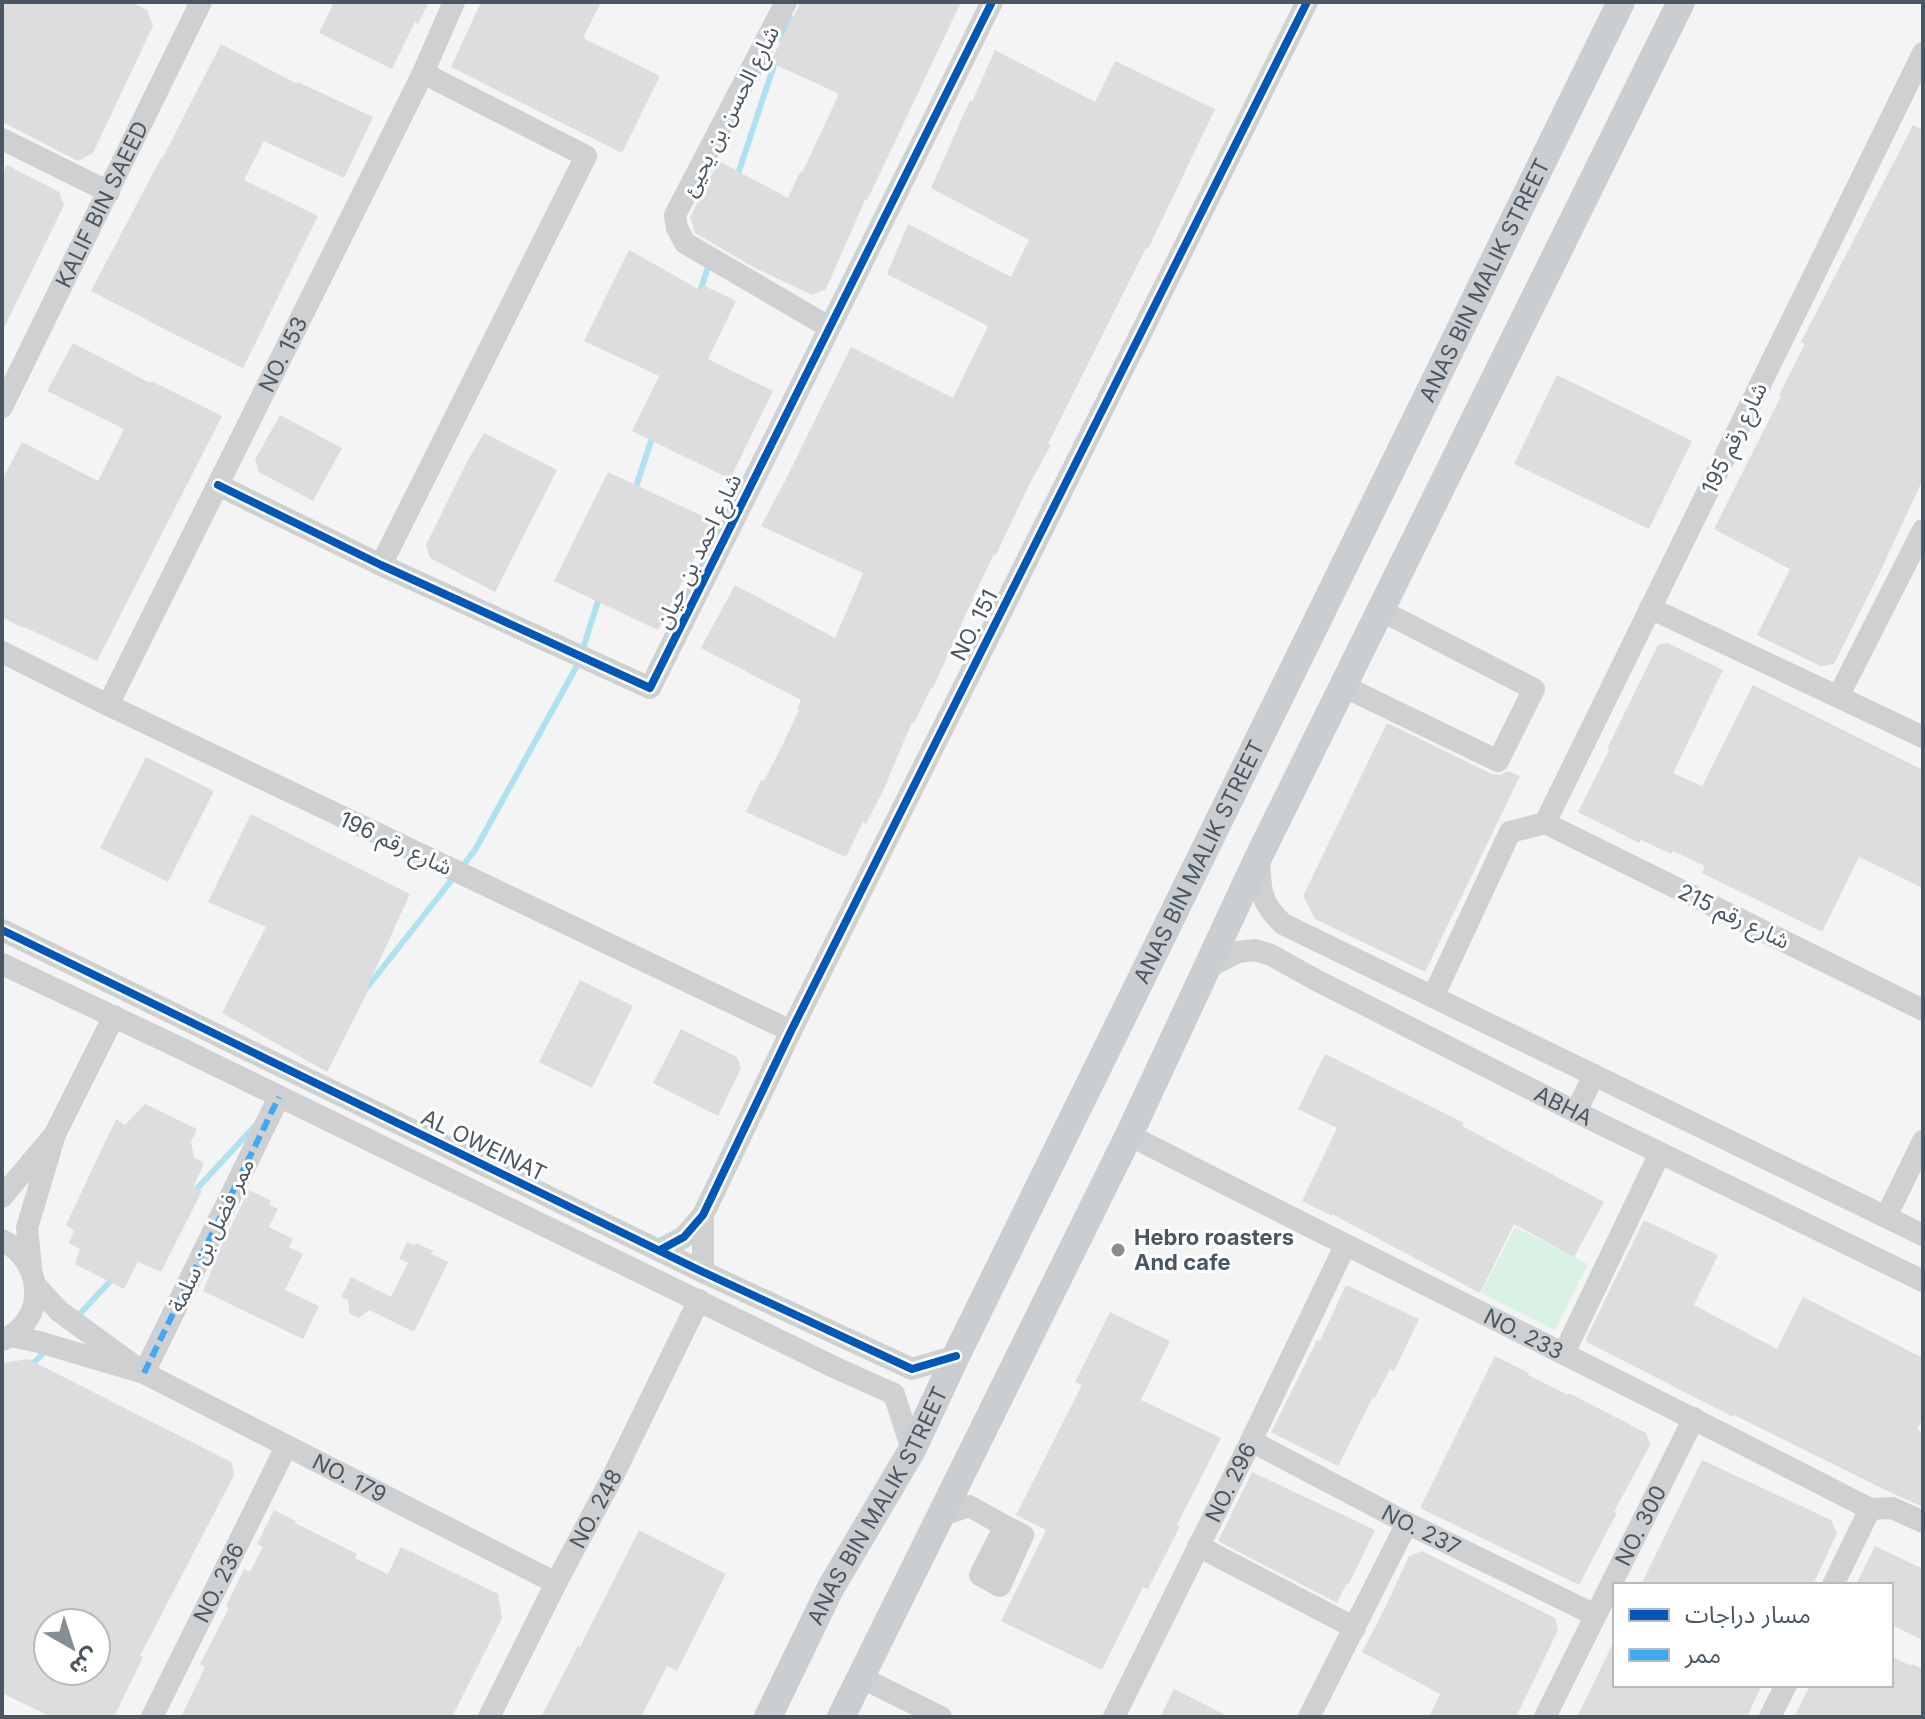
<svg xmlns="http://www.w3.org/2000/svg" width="1925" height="1719" font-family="Inter,'Noto Sans Arabic',sans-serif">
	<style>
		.green { fill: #d9f2e3 }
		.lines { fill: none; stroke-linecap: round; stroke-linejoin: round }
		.stream { stroke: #aee2f0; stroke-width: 6 }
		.building { fill: #ddddde; fill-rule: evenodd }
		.minor { stroke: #ced0d2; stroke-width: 22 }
		.major { stroke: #caced1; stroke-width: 28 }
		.quiet { stroke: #3fa9f5; stroke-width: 6; stroke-dasharray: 12 6; stroke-linecap: butt }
		.cycleway-casing { stroke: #fff; stroke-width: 13 }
		.cycleway { stroke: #0057b8; stroke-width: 8 }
		.poi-dot { fill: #868d94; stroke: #fff; stroke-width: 3 }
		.labels { text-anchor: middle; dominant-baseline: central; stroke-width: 6; stroke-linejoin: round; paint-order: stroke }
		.street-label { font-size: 22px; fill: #4a5661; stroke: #fff }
		.poi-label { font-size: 22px; font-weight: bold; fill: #4a5661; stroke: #fff; text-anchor: start }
	</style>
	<rect width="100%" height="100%" fill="#f4f4f4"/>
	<path class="green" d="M 1515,1227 L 1588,1264 L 1555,1330 L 1481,1293 Z"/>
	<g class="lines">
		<path class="stream" d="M 782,40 L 790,17
			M 737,177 L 776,59
			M 699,295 L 709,264
			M 634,493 L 653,435
			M 461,868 L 475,850 L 578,664 L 600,595
			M 362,994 L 454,877
			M 191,1195 L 254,1127
			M 76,1318 L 115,1276
			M 30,1367 L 47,1349"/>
	</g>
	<path class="building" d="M 2,2 L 131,2 L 147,10 L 153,26 L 93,153 L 78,161 L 2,122 Z
		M 334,2 L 429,2 L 418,24 L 415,22 L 392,69 L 319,33 Z
		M 481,2 L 601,2 L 583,38 L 660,76 L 622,153 L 451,67 Z
		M 800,2 L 961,2 L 884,165 L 867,200 L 865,200 L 826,289 L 812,295 L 755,268 L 695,233 L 690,217 L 719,161 L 788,198 L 800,172 L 802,173 L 839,94 L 770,62 L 798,8 Z
		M 221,44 L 297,84 L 298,82 L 373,117 L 344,178 L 264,141 L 244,180 L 318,216 L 243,368 L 176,335 L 91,291 L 161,158 L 162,159 Z
		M 995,50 L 1095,102 L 1115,61 L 1215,109 L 1148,249 L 1146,248 L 1048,444 L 1051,445 L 1029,485 L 996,555 L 994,554 L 978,587 L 933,688 L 931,688 L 914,723 L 912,722 L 883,791 L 866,824 L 863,822 L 846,857 L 746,812 L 761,780 L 764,781 L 782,746 L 799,710 L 797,709 L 801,700 L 701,648 L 735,585 L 835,638 L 863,573 L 761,526 L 785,481 L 851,347 L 953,398 L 988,326 L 887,274 L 908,224 L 1011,277 L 1029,240 L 931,188 L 970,100 L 972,102 Z
		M 1913,125 L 1923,130 L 1923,479 L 1880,572 L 1834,664 L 1820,666 L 1757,635 L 1790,569 L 1714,529 L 1781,396 L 1779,395 L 1805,344 L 1801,342 Z
		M 7,165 L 59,192 L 64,205 L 2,332 L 2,175 Z
		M 629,250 L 700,290 L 703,285 L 736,301 L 708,359 L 773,391 L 730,479 L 632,431 L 659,376 L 584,341 Z
		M 73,343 L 150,383 L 151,381 L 222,416 L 97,661 L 24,627 L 23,628 L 2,617 L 2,480 L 22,442 L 98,481 L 124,429 L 47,391 Z
		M 1557,375 L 1692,441 L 1649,529 L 1514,464 Z
		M 280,415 L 342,448 L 313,501 L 259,472 L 255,460 Z
		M 484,433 L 557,470 L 495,592 L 430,558 L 426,545 L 469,458 Z
		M 608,472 L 713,521 L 658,630 L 554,581 Z
		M 1668,643 L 1723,670 L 1673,773 L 1702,786 L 1753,685 L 1923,770 L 1923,888 L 1859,857 L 1822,932 L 1702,873 L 1705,866 L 1673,851 L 1671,854 L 1641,840 L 1639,843 L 1578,812 L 1609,750 L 1607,749 L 1658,645 Z
		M 1387,723 L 1492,774 L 1500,775 L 1508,771 L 1520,776 L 1425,972 L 1315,919 L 1303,896 Z
		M 146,757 L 214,791 L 168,882 L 100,848 Z
		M 251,814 L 410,894 L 367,988 L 369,989 L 327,1072 L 222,1013 L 266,927 L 208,902 Z
		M 580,980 L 633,1006 L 592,1088 L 539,1062 Z
		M 681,1029 L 737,1057 L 741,1068 L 718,1116 L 653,1083 Z
		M 1325,1054 L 1464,1123 L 1462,1126 L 1604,1202 L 1574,1257 L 1514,1224 L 1480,1293 L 1332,1214 L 1332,1216 L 1302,1201 L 1337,1128 L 1298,1109 Z
		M 145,1104 L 197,1129 L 191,1142 L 194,1157 L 204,1163 L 193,1188 L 202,1191 L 161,1272 L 138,1262 L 124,1289 L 75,1264 L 80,1249 L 69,1243 L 74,1230 L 66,1225 L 116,1119 L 125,1125 Z
		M 249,1190 L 271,1201 L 269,1204 L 278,1209 L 269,1227 L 293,1239 L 289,1247 L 303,1254 L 285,1290 L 319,1306 L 303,1339 L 203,1291 L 223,1242 Z
		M 1644,1220 L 1718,1255 L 1694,1305 L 1777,1349 L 1803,1297 L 1923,1358 L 1923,1418 L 1917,1429 L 1923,1432 L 1923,1507 L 1883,1489 L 1734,1415 L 1733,1417 L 1587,1342 L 1586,1339 Z
		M 407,1242 L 415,1246 L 416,1243 L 433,1251 L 431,1254 L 448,1262 L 414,1332 L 369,1310 L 359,1318 L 354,1316 L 349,1313 L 348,1300 L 341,1297 L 351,1277 L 391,1297 L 408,1263 L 399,1259 Z
		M 1346,1285 L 1419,1319 L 1394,1371 L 1390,1369 L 1375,1398 L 1373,1397 L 1338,1466 L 1271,1432 L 1317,1340 L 1320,1341 Z
		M 1110,1312 L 1170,1341 L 1141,1400 L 1221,1438 L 1177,1525 L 1180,1526 L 1148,1589 L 1143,1587 L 1102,1670 L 1001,1621 L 1046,1530 L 1016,1515 L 1082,1385 L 1075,1382 Z
		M 1495,1356 L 1529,1373 L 1528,1375 L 1568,1395 L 1569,1393 L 1646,1433 L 1650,1445 L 1614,1512 L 1617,1513 L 1579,1585 L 1420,1508 Z
		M 28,1359 L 231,1462 L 233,1468 L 234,1475 L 140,1656 L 143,1657 L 114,1717 L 51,1717 L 2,1693 L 2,1363 ZM 48,1623 L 96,1623 L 96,1671 L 48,1671 Z
		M 1702,1460 L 1831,1520 L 1837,1533 L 1813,1585 L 1641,1585 Z
		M 1252,1472 L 1375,1530 L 1349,1584 L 1347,1583 L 1337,1603 L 1218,1541 Z
		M 274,1510 L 296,1521 L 295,1523 L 357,1554 L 355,1558 L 388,1574 L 401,1547 L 498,1594 L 502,1618 L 452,1717 L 181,1717 L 205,1667 L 200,1664 L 229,1608 L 226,1606 L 244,1569 L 250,1572 L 263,1547 L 257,1544 Z
		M 639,1530 L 726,1574 L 677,1671 L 667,1666 L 641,1717 L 541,1717 L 578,1646 L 580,1647 Z
		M 1875,1546 L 1923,1569 L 1923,1640 L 1891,1625 L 1891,1585 L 1856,1585 Z
		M 1422,1551 L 1555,1618 L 1558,1630 L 1516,1717 L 1429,1717 L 1440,1694 L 1362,1652 L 1385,1608 L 1409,1556 Z
		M 1615,1639 L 1615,1685 L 1762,1685 L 1747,1717 L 1577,1717 Z
		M 1891,1656 L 1911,1666 L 1912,1664 L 1923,1669 L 1923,1717 L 1794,1717 L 1810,1685 L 1891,1685 Z
		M 1174,1689 L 1229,1717 L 1160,1717 Z"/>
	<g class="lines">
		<g class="minor">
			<path d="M 786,2 L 675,215 L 677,228 L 685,243 L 829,327"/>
			<path d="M 2,139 L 109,192"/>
			<path id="s1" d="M 2,407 L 201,2"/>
			<path d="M 218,485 L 381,565 L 650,688 L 992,2"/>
			<path d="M 381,565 L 586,156 L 423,73"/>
			<path d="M 1650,608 L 1923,737"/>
			<path d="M 2,652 L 108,705 L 791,1031"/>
			<path d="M 1343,686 L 1498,761 L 1534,689 L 1380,610"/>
			<path d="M 1838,697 L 1923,530"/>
			<path id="s2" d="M 108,705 L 423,73 L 454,2"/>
			<path d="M 1545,823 L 1923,53"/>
			<path d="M 1545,823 L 1923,1010"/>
			<path d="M 1259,856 C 1261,889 1258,900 1283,924 L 1923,1235"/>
			<path d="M 2,930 L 703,1272 L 912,1369 L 956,1356"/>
			<path d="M 2,964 L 176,1046 L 834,1367 L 894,1394 L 912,1450"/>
			<path id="s3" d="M 1205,969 L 1238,952 L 1255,950 L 1271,955 L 1316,980 L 1576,1112 L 1923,1281"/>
			<path d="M 1433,997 L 1510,832 L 1545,823"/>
			<path id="s4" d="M 279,1097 L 144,1373 L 556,1583"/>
			<path d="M 1576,1112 L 1594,1075"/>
			<path d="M 55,1134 L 114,1016"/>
			<path id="s5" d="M 1129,1135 C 1375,1261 1624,1382 1870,1509 L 1892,1508 L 1923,1522"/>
			<path d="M 2,1197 L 55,1134 L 27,1228 L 31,1267"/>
			<path d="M 703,1215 L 703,1272"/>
			<path d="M 1886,1217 L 1923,1141"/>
			<path d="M 2,1240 C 43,1261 49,1319 3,1340"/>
			<path d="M 660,1250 L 684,1237 L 703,1215 L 791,1031 L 1307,2"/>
			<path d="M 11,1336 L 39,1342 L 144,1373 L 59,1311 L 36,1286"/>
			<path d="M 1564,1353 L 1660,1153"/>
			<path id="s6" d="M 1251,1441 L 1407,1523 L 1595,1615"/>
			<path d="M 940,1516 L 969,1506 L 1005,1526 L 980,1575 L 1000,1586 L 1023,1535 L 1005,1526"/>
			<path d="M 1198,1546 L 1355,1628"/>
			<path d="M 1833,1585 L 1870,1509"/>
			<path d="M 860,1677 L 941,1717"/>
			<path id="s7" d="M 152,1717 L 286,1447"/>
			<path id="s8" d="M 489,1717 L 556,1583 L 613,1476 L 699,1300"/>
			<path id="s9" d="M 1114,1717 L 1251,1441 L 1345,1246"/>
			<path d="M 1309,1717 L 1407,1523"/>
			<path id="s10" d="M 1545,1717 L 1694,1418"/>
			<path d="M 1770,1717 L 1786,1685"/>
		</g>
		<g class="major">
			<path id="s11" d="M 768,1717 L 830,1589 L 912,1450 L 956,1356 L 1621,2"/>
			<path d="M 841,1717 L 1129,1135 L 1259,856 L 1681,2"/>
		</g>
		<path class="quiet" d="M 144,1373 L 279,1097"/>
		<g class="cycleway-casing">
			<path id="cycleway" d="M 218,485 L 381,565 L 650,688 L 992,2
				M 2,930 L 703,1272 L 912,1369 L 956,1356
				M 660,1250 L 684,1237 L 703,1215 L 791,1031 L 1307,2"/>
		</g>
		<use href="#cycleway" class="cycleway"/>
	</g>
	<circle class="poi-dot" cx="1118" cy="1250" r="8"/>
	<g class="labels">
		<g class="street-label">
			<text transform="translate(730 111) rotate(-63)">شارع الحسن بن يحيئ</text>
			<text stroke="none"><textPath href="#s1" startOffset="226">KALIF BIN SAEED</textPath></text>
			<text stroke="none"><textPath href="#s11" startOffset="1606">ANAS BIN MALIK STREET</textPath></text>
			<text stroke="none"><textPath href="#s2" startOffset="392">NO. 153</textPath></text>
			<text transform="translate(1734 438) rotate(-64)">شارع رقم 195</text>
			<text transform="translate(698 551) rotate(-64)">شارع احمد بن حيان</text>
			<text transform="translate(974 625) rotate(-63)">NO. 151</text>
			<text transform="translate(396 843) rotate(25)">شارع رقم 196</text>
			<text stroke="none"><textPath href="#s11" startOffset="958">ANAS BIN MALIK STREET</textPath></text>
			<text transform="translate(1734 916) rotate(26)">شارع رقم 215</text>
			<text stroke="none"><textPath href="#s3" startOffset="400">ABHA</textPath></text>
			<text transform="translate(484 1145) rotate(26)">AL OWEINAT</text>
			<text transform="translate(211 1235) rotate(-64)">ممر فضل بن سلمة</text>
			<text stroke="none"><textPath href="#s5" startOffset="442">NO. 233</textPath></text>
			<text stroke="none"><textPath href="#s4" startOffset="538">NO. 179</textPath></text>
			<text stroke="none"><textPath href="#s9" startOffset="262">NO. 296</textPath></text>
			<text stroke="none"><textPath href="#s11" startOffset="238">ANAS BIN MALIK STREET</textPath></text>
			<text stroke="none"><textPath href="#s8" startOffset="234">NO. 248</textPath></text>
			<text stroke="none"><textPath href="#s10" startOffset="214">NO. 300</textPath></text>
			<text stroke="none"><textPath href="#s6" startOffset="192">NO. 237</textPath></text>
			<text stroke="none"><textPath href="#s7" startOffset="150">NO. 236</textPath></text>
		</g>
		<g class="poi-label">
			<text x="1134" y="1237">Hebro roasters<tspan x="1134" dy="25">And cafe</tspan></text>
		</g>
	</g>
	<rect width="1925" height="1719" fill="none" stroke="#4a5661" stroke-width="8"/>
	<rect x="1613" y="1583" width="280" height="104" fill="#ffffff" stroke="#b7bbc0" stroke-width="2"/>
	<rect x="1629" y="1609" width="40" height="12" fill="#0057b8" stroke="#b7bbc0" stroke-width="2"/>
	<text x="1685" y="1623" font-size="24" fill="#4a5661">مسار دراجات</text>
	<rect x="1629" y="1649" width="40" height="12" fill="#3fa9f5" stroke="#b7bbc0" stroke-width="2"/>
	<text x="1685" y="1663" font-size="24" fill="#4a5661">ممر</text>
	<g transform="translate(72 1647) rotate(141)"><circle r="38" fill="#ffffff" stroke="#b7bbc0" stroke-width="2"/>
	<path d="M0-6L14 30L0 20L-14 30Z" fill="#868d94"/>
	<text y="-12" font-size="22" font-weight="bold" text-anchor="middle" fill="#4a5661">ش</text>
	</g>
</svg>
